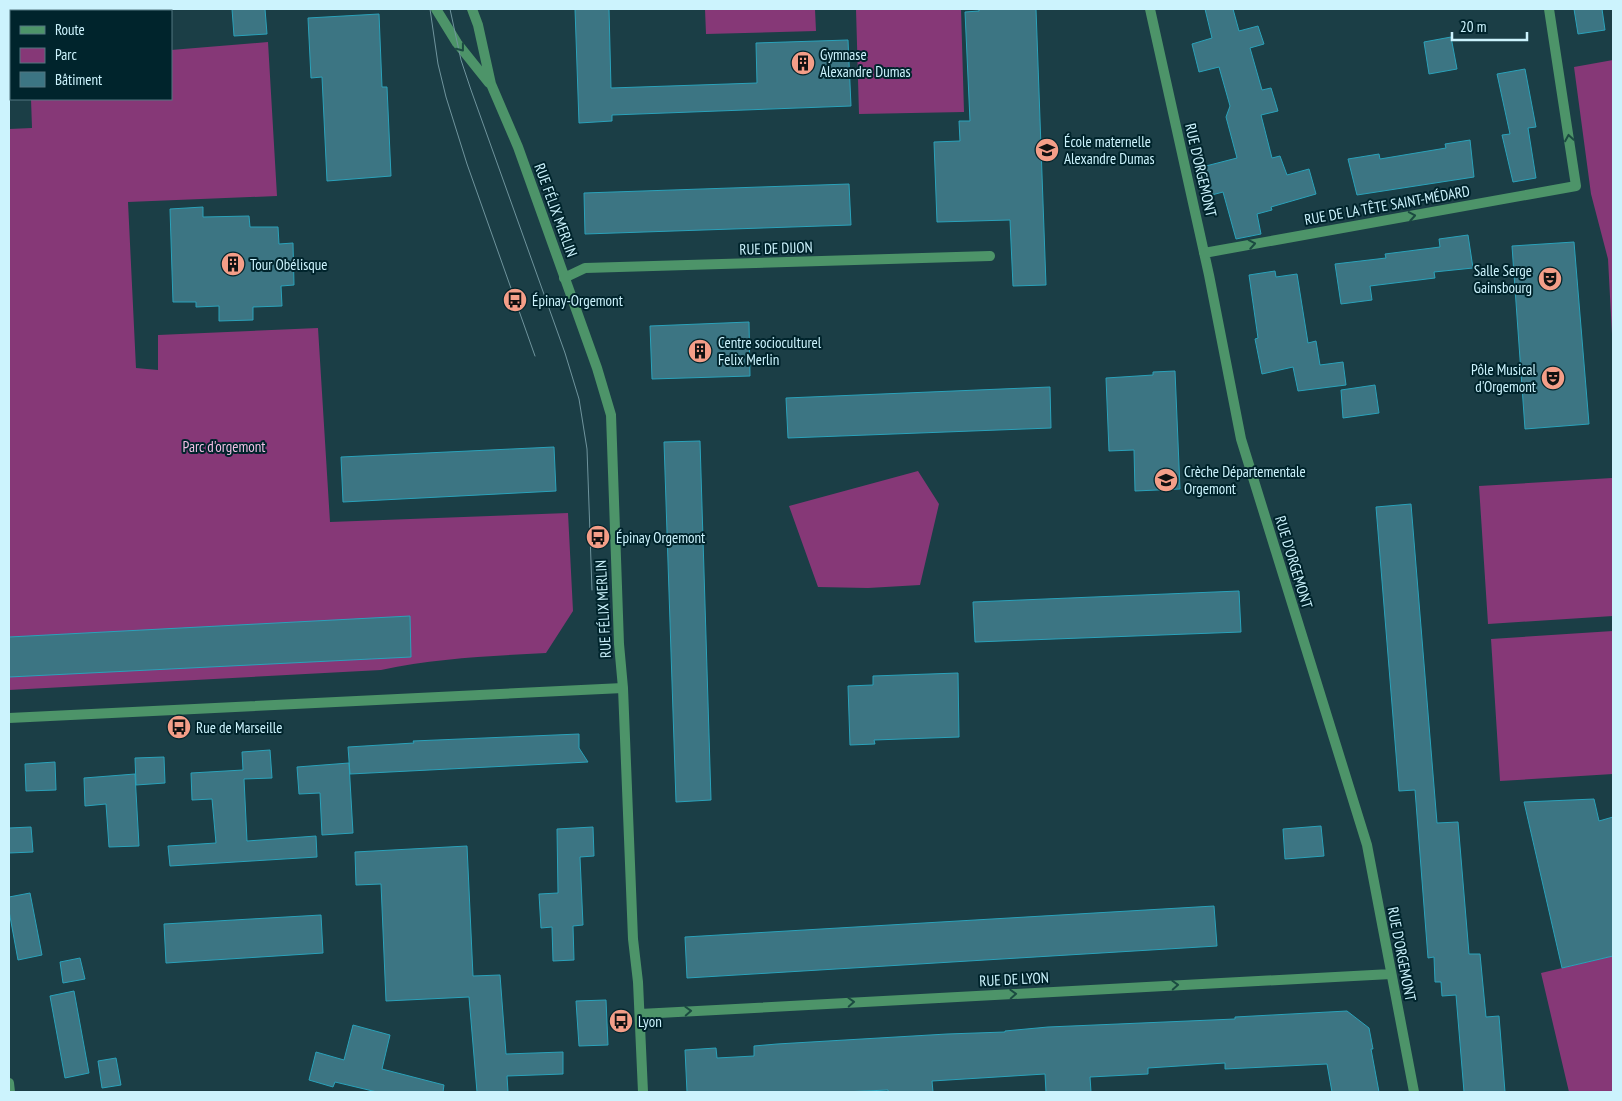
<svg xmlns="http://www.w3.org/2000/svg" width="1622" height="1101" font-family="'PT Sans Narrow',sans-serif">
	<style>
		.green { fill: #863877 }
		.building { fill: #3c7583; stroke: #2aa2ba }
		.lines { fill: none; stroke-linecap: round; stroke-linejoin: round }
		.street { stroke: #4d9469; stroke-width: 10 }
		.tram { stroke: #6f949d; stroke-width: 1 }
		.oneway { stroke: #1b4b41 }
		.labels { text-anchor: middle; dominant-baseline: central; stroke-width: 4; stroke-linejoin: round; paint-order: stroke }
		.poi-label { font-size: 15px; fill: #ccf3fd; stroke: #00242c; text-anchor: start }
		.street-label { font-size: 15px; fill: #ccf3fd; stroke: #00242c }
		.park-label { font-size: 15px; fill: #f1bfe4; stroke: #00242c }
	</style>
	<rect width="100%" height="100%" fill="#1b3e46"/>
	<path class="green" d="M 27,9 L 158,9 L 158,11 L 27,11 Z
		M 705,9 L 815,9 L 816,31 L 706,34 Z
		M 856,9 L 961,9 L 964,112 L 859,114 Z
		M 268,42 L 277,196 L 128,202 L 136,368 L 158,370 L 158,335 L 318,328 L 330,522 L 568,513 L 573,611 L 546,653 C 491,656 436,658 381,670 L 9,690 L 9,129 L 32,128 L 31,99 L 171,99 L 171,50 Z
		M 1613,60 L 1613,353 L 1608,259 L 1591,194 L 1574,67 Z
		M 918,471 L 939,504 L 920,585 L 868,588 L 818,587 L 789,506 Z
		M 1612,478 L 1613,503 L 1613,616 L 1488,624 L 1479,486 Z
		M 1613,631 L 1613,774 L 1500,781 L 1491,639 Z
		M 1613,956 L 1613,1092 L 1569,1092 L 1541,973 Z"/>
	<path class="building" d="M 232,9 L 265,9 L 267,34 L 234,36 Z
		M 575,9 L 609,9 L 611,88 L 757,83 L 756,43 L 848,40 L 851,106 L 612,115 L 612,121 L 579,123 Z
		M 979,9 L 1036,9 L 1046,285 L 1013,286 L 1010,220 L 937,222 L 934,142 L 960,141 L 959,121 L 970,121 L 965,12 L 979,11 Z
		M 1205,9 L 1233,9 L 1239,31 L 1258,26 L 1264,44 L 1250,48 L 1262,90 L 1271,88 L 1278,111 L 1261,115 L 1272,158 L 1280,156 L 1287,175 L 1309,169 L 1316,194 L 1271,207 L 1272,210 L 1257,214 L 1261,234 L 1236,239 L 1223,192 L 1208,196 L 1202,167 L 1237,158 L 1226,117 L 1230,106 L 1219,67 L 1199,72 L 1192,44 L 1212,38 Z
		M 1574,9 L 1602,9 L 1605,30 L 1578,34 Z
		M 379,14 L 382,87 L 387,87 L 391,176 L 327,181 L 322,77 L 311,78 L 308,18 Z
		M 1451,37 L 1457,69 L 1429,74 L 1424,42 Z
		M 1525,69 L 1536,127 L 1528,128 L 1536,178 L 1513,182 L 1502,135 L 1510,134 L 1497,74 Z
		M 1470,140 L 1474,177 L 1357,195 L 1348,159 L 1379,154 L 1380,159 L 1446,148 L 1445,144 Z
		M 849,184 L 851,225 L 585,234 L 584,193 Z
		M 203,207 L 203,217 L 249,216 L 250,227 L 278,227 L 279,244 L 293,243 L 294,285 L 281,286 L 282,306 L 253,307 L 253,320 L 219,321 L 219,306 L 196,307 L 196,302 L 173,302 L 170,209 Z
		M 1468,235 L 1473,268 L 1434,272 L 1435,278 L 1370,286 L 1372,300 L 1341,304 L 1335,264 L 1386,258 L 1385,254 L 1440,247 L 1439,239 Z
		M 1574,242 L 1589,424 L 1525,429 L 1512,246 Z
		M 1275,271 L 1276,277 L 1297,274 L 1308,343 L 1316,341 L 1320,365 L 1343,362 L 1346,385 L 1298,391 L 1293,367 L 1262,374 L 1255,339 L 1258,338 L 1249,275 Z
		M 749,322 L 750,376 L 652,379 L 650,326 Z
		M 1175,371 L 1180,489 L 1135,491 L 1134,450 L 1109,451 L 1106,378 L 1153,375 L 1153,372 Z
		M 1375,385 L 1379,413 L 1343,418 L 1341,390 Z
		M 1050,387 L 1051,428 L 788,438 L 786,398 Z
		M 700,441 L 711,800 L 676,802 L 664,442 Z
		M 554,447 L 556,491 L 343,502 L 341,457 Z
		M 1411,504 L 1437,823 L 1458,822 L 1469,954 L 1480,954 L 1486,1017 L 1499,1016 L 1505,1092 L 1464,1092 L 1456,995 L 1442,996 L 1441,982 L 1435,982 L 1434,957 L 1428,958 L 1415,790 L 1399,791 L 1376,507 Z
		M 1239,591 L 1241,632 L 975,642 L 973,602 Z
		M 410,616 L 411,657 L 9,677 L 9,637 Z
		M 958,673 L 959,737 L 874,740 L 875,744 L 850,745 L 848,686 L 873,685 L 873,676 Z
		M 579,734 L 579,748 L 588,762 L 350,774 L 348,747 L 414,743 L 413,741 Z
		M 270,750 L 272,778 L 244,779 L 247,841 L 316,836 L 317,857 L 170,866 L 168,846 L 216,843 L 212,799 L 192,800 L 191,773 L 243,770 L 242,752 Z
		M 164,757 L 165,783 L 136,785 L 135,758 Z
		M 55,762 L 56,790 L 26,791 L 25,764 Z
		M 349,763 L 353,833 L 322,835 L 320,793 L 299,794 L 297,767 Z
		M 135,774 L 139,846 L 109,847 L 106,804 L 85,806 L 84,778 Z
		M 1594,799 L 1599,821 L 1613,817 L 1613,956 L 1562,968 L 1524,802 Z
		M 1321,826 L 1324,856 L 1285,859 L 1283,829 Z
		M 31,827 L 33,852 L 9,853 L 9,828 Z
		M 593,827 L 594,856 L 580,857 L 583,925 L 573,926 L 574,960 L 553,961 L 552,927 L 541,928 L 539,894 L 558,893 L 557,829 Z
		M 467,846 L 473,976 L 500,975 L 506,1054 L 563,1052 L 563,1074 L 507,1076 L 508,1092 L 477,1092 L 469,997 L 386,1001 L 381,884 L 356,885 L 355,852 Z
		M 30,893 L 42,955 L 18,960 L 9,911 L 9,897 Z
		M 1214,906 L 1217,946 L 687,978 L 685,937 Z
		M 321,915 L 323,953 L 166,963 L 164,924 Z
		M 80,958 L 85,979 L 63,983 L 60,962 Z
		M 74,991 L 89,1073 L 65,1078 L 50,996 Z
		M 606,1000 L 608,1045 L 579,1046 L 576,1001 Z
		M 1347,1011 L 1369,1028 L 1373,1049 L 1371,1049 L 1379,1092 L 1332,1092 L 1327,1064 L 1225,1069 L 1225,1063 L 1148,1068 L 1148,1074 L 1090,1077 L 1091,1092 L 1046,1092 L 1045,1074 L 932,1081 L 933,1092 L 888,1092 L 888,1090 L 842,1092 L 687,1092 L 685,1050 L 716,1048 L 717,1058 L 754,1056 L 754,1046 L 777,1044 L 947,1034 L 1005,1032 L 1005,1031 L 1048,1027 L 1235,1019 L 1235,1017 Z
		M 353,1025 L 390,1035 L 382,1069 L 444,1085 L 443,1092 L 377,1092 L 335,1082 L 333,1087 L 309,1080 L 316,1052 L 344,1060 Z
		M 116,1058 L 121,1085 L 102,1088 L 98,1061 Z"/>
	<g class="lines">
		<path class="street" d="M 11,9 L 11,11
			M 436,9 L 457,43 L 489,83
			M 472,9 L 478,25 L 491,84 L 518,147 L 597,368 L 611,415 L 619,644 L 623,688 L 633,939 L 638,982 L 643,1092
			M 1150,9 L 1209,275 L 1241,439 L 1367,845 L 1414,1092
			M 9,36 L 11,25
			M 1204,253 L 1576,186 L 1549,9
			M 564,278 L 585,268 L 990,256
			M 9,718 L 623,688
			M 640,1014 L 1391,974
			M 9,1083 L 10,1092"/>
		<path class="tram" d="M 430,9 L 438,64 L 446,97 L 467,164 L 535,356
			M 450,9 L 461,60 L 471,90 L 565,353 L 579,399 L 587,449 L 592,590"/>
	</g>
	<defs><path id="oneway-chevron" d="M-2-3.5L2.5 0L-2 3.5" fill="none" stroke-width="1.6" stroke-linecap="round" stroke-linejoin="round" transform="scale(1.25)"/></defs>
	<g class="oneway">
		<use href="#oneway-chevron" transform="translate(461 48) rotate(52)"/>
		<use href="#oneway-chevron" transform="translate(1569 138) rotate(-99)"/>
		<use href="#oneway-chevron" transform="translate(1412 216) rotate(-10)"/>
		<use href="#oneway-chevron" transform="translate(1252 244) rotate(-10)"/>
		<use href="#oneway-chevron" transform="translate(1175 985) rotate(-3)"/>
		<use href="#oneway-chevron" transform="translate(1013 994) rotate(-3)"/>
		<use href="#oneway-chevron" transform="translate(851 1002) rotate(-3)"/>
		<use href="#oneway-chevron" transform="translate(688 1011) rotate(-3)"/>
	</g>
	<defs>
		<g id="building-disc" transform="scale(1.25)"><circle r="9.5" fill="#f49e88" stroke="#00242c"/><path d="M-4-6H4V6H1V3H-1V6H-4ZM-2.5-4.3h1.7v1.8h-1.7ZM.8-4.3h1.7v1.8H.8ZM-2.5-1h1.7V.8h-1.7ZM.8-1h1.7V.8H.8Z" fill="#111"/></g>
		<g id="school-disc" transform="scale(1.25)"><circle r="9.5" fill="#f49e88" stroke="#00242c"/><path d="M0-5L7-2L0 1L-7-2ZM-4 1L0 2.5L4 1V4Q0 6-4 4Z" fill="#111"/></g>
		<g id="theatre-disc" transform="scale(1.25)"><circle r="9.5" fill="#f49e88" stroke="#00242c"/><path d="M-5-5.5Q0-4 5-5.5V0Q5 5 0 6Q-5 5-5 0ZM-3.3-2.5H-1v1.5H-3.3ZM1-2.5H3.3v1.5H1ZM-2.8 1Q0 5.5 2.8 1Z" fill="#111"/></g>
		<g id="bus-disc" transform="scale(1.25)"><circle r="9.5" fill="#f49e88" stroke="#00242c"/><path d="M-5-6H5V4H4V6H2V4H-2V6H-4V4H-5ZM-3.5-4V0h7V-4ZM-3.5 1.2v1.5H-2V1.2ZM2 1.2v1.5H3.5V1.2Z" fill="#111"/></g>
	</defs>
	<g fill-rule="evenodd">
		<use href="#building-disc" x="803" y="63"/>
		<use href="#school-disc" x="1047" y="150"/>
		<use href="#building-disc" x="233" y="264"/>
		<use href="#theatre-disc" x="1550" y="279"/>
		<use href="#bus-disc" x="515" y="300"/>
		<use href="#building-disc" x="700" y="351"/>
		<use href="#theatre-disc" x="1553" y="378"/>
		<use href="#school-disc" x="1166" y="480"/>
		<use href="#bus-disc" x="598" y="537"/>
		<use href="#bus-disc" x="179" y="727"/>
		<use href="#bus-disc" x="621" y="1021"/>
	</g>
	<g class="labels">
		<g class="poi-label">
			<text x="820" y="54">Gymnase<tspan x="820" dy="17">Alexandre Dumas</tspan></text>
			<text x="1064" y="141">École maternelle<tspan x="1064" dy="17">Alexandre Dumas</tspan></text>
			<text x="250" y="264">Tour Obélisque</text>
			<text x="1532" y="270" text-anchor="end">Salle Serge<tspan x="1532" dy="17">Gainsbourg</tspan></text>
			<text x="532" y="300">Épinay-Orgemont</text>
			<text x="718" y="342">Centre socioculturel<tspan x="718" dy="17">Felix Merlin</tspan></text>
			<text x="1536" y="369" text-anchor="end">Pôle Musical<tspan x="1536" dy="17">d'Orgemont</tspan></text>
			<text x="1184" y="471">Crèche Départementale<tspan x="1184" dy="17">Orgemont</tspan></text>
			<text x="616" y="537">Épinay Orgemont</text>
			<text x="196" y="727">Rue de Marseille</text>
			<text x="638" y="1021">Lyon</text>
		</g>
		<g class="street-label">
			<text transform="translate(1201 170) rotate(77)">RUE D'ORGEMONT</text>
			<text transform="translate(1387 205) rotate(-10)">RUE DE LA TÊTE SAINT-MÉDARD</text>
			<text transform="translate(556 210) rotate(70)">RUE FÉLIX MERLIN</text>
			<text transform="translate(776 248) rotate(-2)">RUE DE DIJON</text>
			<text transform="translate(1294 562) rotate(73)">RUE D'ORGEMONT</text>
			<text transform="translate(603 609) rotate(-93)">RUE FÉLIX MERLIN</text>
			<text transform="translate(1402 954) rotate(79)">RUE D'ORGEMONT</text>
			<text transform="translate(1014 979) rotate(-3)">RUE DE LYON</text>
		</g>
		<g class="park-label">
			<text x="224" y="446">Parc d'orgemont</text>
		</g>
	</g>
	<rect width="1622" height="1101" fill="none" stroke="#ccf3fd" stroke-width="20"/>
	<rect x="10" y="10" width="162" height="90" fill="#00242c" stroke="#527780"/>
	<rect x="20" y="26" width="25" height="8" fill="#4d9469" stroke="#527780"/>
	<text x="55" y="35" font-size="15" fill="#ccf3fd">Route</text>
	<rect x="20" y="48" width="25" height="15" fill="#863877" stroke="#527780"/>
	<text x="55" y="60" font-size="15" fill="#ccf3fd">Parc</text>
	<rect x="20" y="72" width="25" height="15" fill="#3c7583" stroke="#527780"/>
	<text x="55" y="85" font-size="15" fill="#ccf3fd">Bâtiment</text>
	<path d="M1452 32v8h75v-8" fill="none" stroke="#ccf3fd" stroke-width="2.5"/>
	<text x="1460" y="32" font-size="15" fill="#ccf3fd" stroke="#00242c" stroke-width="4" paint-order="stroke">20 m</text>
</svg>
